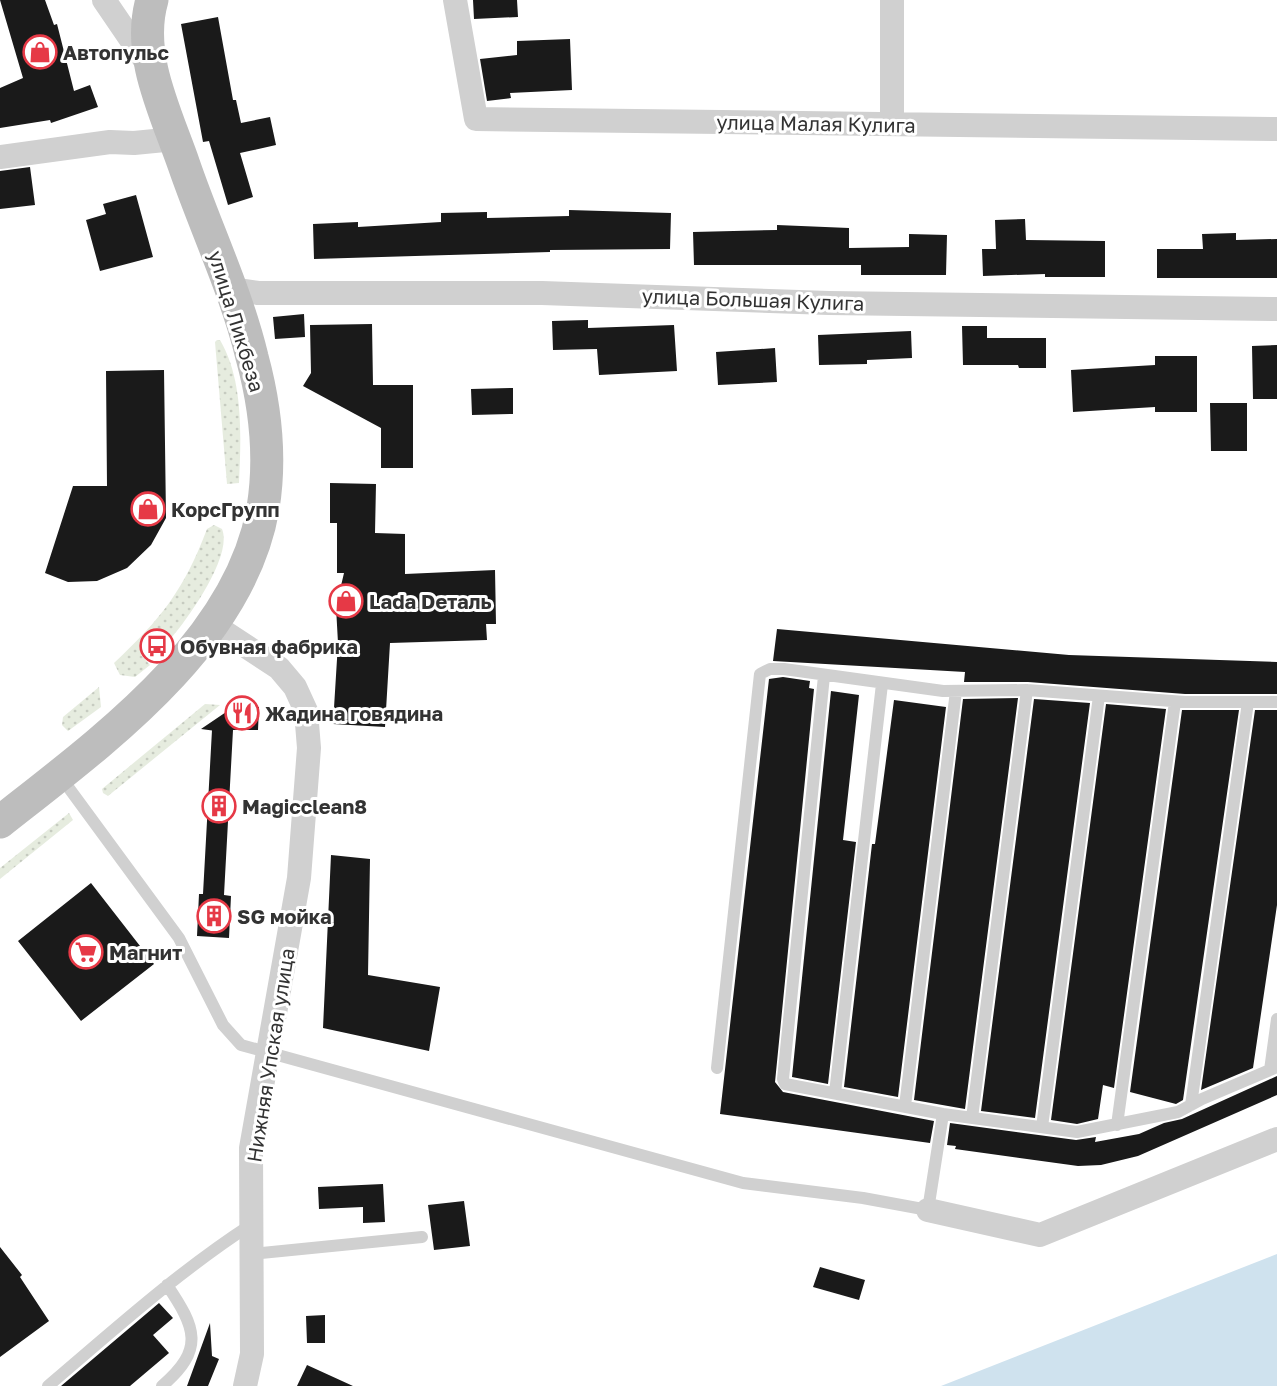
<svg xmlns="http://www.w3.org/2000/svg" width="1277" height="1386" font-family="'Golos Text',sans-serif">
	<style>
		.grass { fill: url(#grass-dots) }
		.water { fill: #cfe2ee }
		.building { fill: #1a1a1a }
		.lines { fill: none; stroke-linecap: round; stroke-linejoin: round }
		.lane { stroke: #d0d0d0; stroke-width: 12 }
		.street { stroke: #d0d0d0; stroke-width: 24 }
		.secondary { stroke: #bdbdbd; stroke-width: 33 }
		.labels { text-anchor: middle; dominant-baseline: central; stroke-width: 6; stroke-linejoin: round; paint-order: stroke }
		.poi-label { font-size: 20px; font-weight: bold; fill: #333; stroke: #fff; text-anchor: start }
		.street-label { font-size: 20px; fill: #333; stroke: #fff }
	</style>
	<defs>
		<pattern id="grass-dots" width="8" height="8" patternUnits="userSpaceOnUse" patternTransform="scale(1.5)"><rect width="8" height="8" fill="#e6ecdf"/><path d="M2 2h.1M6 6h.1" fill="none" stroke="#c6cbc0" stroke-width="1.8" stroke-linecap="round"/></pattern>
	</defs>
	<rect width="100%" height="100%" fill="#fff"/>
	<path class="grass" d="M 217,340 L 220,340 C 244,381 241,437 239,483 L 227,484 L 215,342 Z
		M 214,525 L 222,529 C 233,555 189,617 172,637 L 163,629 L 141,655 L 150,665 L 135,677 L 120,675 L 114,663 C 161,619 184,590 207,529 Z
		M 99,687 L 101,707 L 68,731 L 62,725 L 63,717 Z
		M 205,704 L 220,705 L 108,796 L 103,793 L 102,789 Z
		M 69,813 L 73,820 L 0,879 L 0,868 Z"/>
	<path class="water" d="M 1277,1254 L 1277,1386 L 941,1386 Z"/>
	<path class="building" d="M 0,0 L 45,0 L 54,25 L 57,24 L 74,91 L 90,85 L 98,107 L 51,123 L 50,120 L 0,128 L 0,88 L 23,78 Z
		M 473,0 L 517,0 L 518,17 L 474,19 Z
		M 218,17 L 233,100 L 236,100 L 241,123 L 270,117 L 276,145 L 240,153 L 253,197 L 228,205 L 209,141 L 203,142 L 181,24 Z
		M 570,39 L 572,90 L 510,93 L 511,98 L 487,101 L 480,59 L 517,55 L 517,41 Z
		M 30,167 L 35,205 L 0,209 L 0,171 Z
		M 136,195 L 153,257 L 100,271 L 86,220 L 106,214 L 103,204 Z
		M 569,210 L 671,213 L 670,249 L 550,250 L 550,252 L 314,259 L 313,224 L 358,222 L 358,227 L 441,222 L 441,213 L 487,212 L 487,218 L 569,216 Z
		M 1025,219 L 1026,240 L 1105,241 L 1105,277 L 1045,277 L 1045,274 L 983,276 L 982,249 L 996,249 L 995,220 Z
		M 777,225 L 849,228 L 849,248 L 909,247 L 909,234 L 947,235 L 946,275 L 861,275 L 861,265 L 694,265 L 693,232 L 777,230 Z
		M 1236,233 L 1236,240 L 1277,239 L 1277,278 L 1157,278 L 1157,249 L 1203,249 L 1202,234 Z
		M 304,314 L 305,337 L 275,339 L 273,317 Z
		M 588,320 L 588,328 L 674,325 L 677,371 L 599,375 L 597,349 L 553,350 L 552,321 Z
		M 372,324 L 373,385 L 413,385 L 413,468 L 381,468 L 381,428 L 303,386 L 311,373 L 310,325 Z
		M 962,326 L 987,326 L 987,338 L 1046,338 L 1046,368 L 1019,368 L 1018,365 L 963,365 Z
		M 911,331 L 912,358 L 867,360 L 867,364 L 819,365 L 818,335 Z
		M 1277,345 L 1277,399 L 1253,399 L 1252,346 Z
		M 775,348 L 777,382 L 718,385 L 716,352 Z
		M 1155,356 L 1197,356 L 1197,412 L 1155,412 L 1155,407 L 1073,412 L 1071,370 L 1155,365 Z
		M 164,370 L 166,518 L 151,545 L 127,568 L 97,581 L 68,582 L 45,573 L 73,486 L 107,486 L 106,371 Z
		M 513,388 L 513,414 L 472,415 L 471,389 Z
		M 1210,403 L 1247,403 L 1247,451 L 1211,451 Z
		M 330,483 L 376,484 L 375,533 L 405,534 L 405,574 L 495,570 L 496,624 L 486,624 L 487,640 L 390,643 L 385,727 L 333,724 L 338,643 L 336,607 L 344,573 L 337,573 L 337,523 L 330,523 Z
		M 777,629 L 1069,655 L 1277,662 L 1277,694 L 1185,694 L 1028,682 L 964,682 L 965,672 L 773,661 Z
		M 783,677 L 810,681 L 809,688 L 814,689 L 775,1082 L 783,1092 L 934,1121 L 930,1143 L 720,1114 L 769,679 Z
		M 831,691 L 859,695 L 843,840 L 856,842 L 828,1084 L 792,1077 Z
		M 1018,698 L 965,1109 L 914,1100 L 963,699 Z
		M 1034,699 L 1090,703 L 1035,1118 L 981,1111 Z
		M 894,700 L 946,707 L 898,1097 L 844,1087 L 872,844 L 875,844 Z
		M 1106,704 L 1166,709 L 1114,1088 L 1103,1085 L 1098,1119 L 1077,1124 L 1051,1120 Z
		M 235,706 L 259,707 L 258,730 L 233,730 L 224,895 L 231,896 L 229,938 L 197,936 L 199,894 L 203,894 L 212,730 L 216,731 L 201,729 Z
		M 1182,710 L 1239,710 L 1183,1100 L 1176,1104 L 1130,1092 Z
		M 1255,710 L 1277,710 L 1277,905 L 1253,1068 L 1201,1090 Z
		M 331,855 L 370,859 L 368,975 L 440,987 L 429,1051 L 323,1028 Z
		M 91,883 L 154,964 L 81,1021 L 18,941 Z
		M 1277,1076 L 1277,1095 L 1138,1156 L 1101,1165 L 1078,1166 L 955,1149 L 956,1146 L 947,1145 L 950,1123 L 1076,1140 L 1096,1137 L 1095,1142 L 1139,1134 L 1164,1123 L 1182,1119 Z
		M 383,1184 L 385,1222 L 363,1223 L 363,1207 L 319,1209 L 318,1187 Z
		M 464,1201 L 470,1246 L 434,1250 L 428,1205 Z
		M 0,1247 L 22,1275 L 20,1277 L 49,1321 L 0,1357 Z
		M 820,1267 L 865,1280 L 859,1300 L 813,1287 Z
		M 159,1303 L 173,1318 L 153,1335 L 169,1353 L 130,1386 L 61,1386 Z
		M 325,1315 L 325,1343 L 307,1343 L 306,1316 Z
		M 210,1323 L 212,1356 L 219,1359 L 208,1386 L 187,1386 Z
		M 307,1365 L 353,1386 L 297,1386 Z"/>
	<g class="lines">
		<path class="lane" d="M 824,676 L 783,1079 L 785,1084 L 943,1114 L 1077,1132 L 1178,1112 L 1202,1099 L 1277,1067
			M 60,776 L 179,938 L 223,1025 L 241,1045 L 743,1183 L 863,1198 L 928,1210 L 943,1114
			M 717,1068 L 760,674 L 770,669 L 784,669 L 943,691 L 1027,690 L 1185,702 L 1277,702
			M 1270,1070 L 1277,1019
			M 835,1093 L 882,684
			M 1191,1105 L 1248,702
			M 905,1106 L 956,691
			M 972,1118 L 1027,690
			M 1117,1125 L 1175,702
			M 1042,1127 L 1099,696
			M 252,1254 L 422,1237
			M 48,1386 C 114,1330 179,1271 252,1224
			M 162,1386 C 205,1349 196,1328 167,1285"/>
		<path class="street" d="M 104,0 L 149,66
			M 455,0 L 476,119 L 1277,129
			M 892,0 L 892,124
			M 0,157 L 110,142 L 134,143 L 175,139
			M 230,289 L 258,293 L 542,293 L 829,303 L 1277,309
			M 212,624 L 279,668 L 295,687 L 306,711 L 309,748 L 299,878 L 251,1148 L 252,1354 L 245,1386
			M 928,1210 L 1040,1235 L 1277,1139"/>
		<path class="secondary" d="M 0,822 C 100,743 240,643 263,508 C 271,459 265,405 252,357 C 236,291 206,229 184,165 C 166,113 136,55 152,0"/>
	</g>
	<defs>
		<g id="shop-ring" transform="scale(1.725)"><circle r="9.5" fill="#fff" stroke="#e63946" stroke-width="1.5"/><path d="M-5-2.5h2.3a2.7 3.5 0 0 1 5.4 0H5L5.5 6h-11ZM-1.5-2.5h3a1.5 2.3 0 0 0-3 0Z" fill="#e63946"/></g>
		<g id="bus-ring" transform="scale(1.725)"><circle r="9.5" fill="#fff" stroke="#e63946" stroke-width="1.5"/><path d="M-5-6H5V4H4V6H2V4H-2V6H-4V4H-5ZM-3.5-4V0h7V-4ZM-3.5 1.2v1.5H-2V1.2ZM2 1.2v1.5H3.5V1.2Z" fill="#e63946"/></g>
		<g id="restaurant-ring" transform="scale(1.725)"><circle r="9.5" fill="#fff" stroke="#e63946" stroke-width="1.5"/><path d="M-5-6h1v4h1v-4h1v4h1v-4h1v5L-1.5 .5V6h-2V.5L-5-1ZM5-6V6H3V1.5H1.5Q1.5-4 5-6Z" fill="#e63946"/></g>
		<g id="building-ring" transform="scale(1.725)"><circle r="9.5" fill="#fff" stroke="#e63946" stroke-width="1.5"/><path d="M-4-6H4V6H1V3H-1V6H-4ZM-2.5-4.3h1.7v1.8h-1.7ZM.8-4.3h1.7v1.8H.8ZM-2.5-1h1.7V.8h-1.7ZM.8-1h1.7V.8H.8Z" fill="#e63946"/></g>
		<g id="supermarket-ring" transform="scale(1.725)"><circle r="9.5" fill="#fff" stroke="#e63946" stroke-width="1.5"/><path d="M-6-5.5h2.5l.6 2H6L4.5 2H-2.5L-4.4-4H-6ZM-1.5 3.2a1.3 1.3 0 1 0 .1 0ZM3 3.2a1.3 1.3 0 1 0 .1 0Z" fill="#e63946"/></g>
	</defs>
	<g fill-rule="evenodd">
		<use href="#shop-ring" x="40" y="52"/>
		<use href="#shop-ring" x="148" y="509"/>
		<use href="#shop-ring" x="346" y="601"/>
		<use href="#bus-ring" x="157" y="646"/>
		<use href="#restaurant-ring" x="242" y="713"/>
		<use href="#building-ring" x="219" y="806"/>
		<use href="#building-ring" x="214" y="916"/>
		<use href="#supermarket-ring" x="86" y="952"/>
	</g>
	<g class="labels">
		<g class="poi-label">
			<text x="63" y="52">Автопульс</text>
			<text x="171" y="509">КорсГрупп</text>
			<text x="369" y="601">Lada Dеталь</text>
			<text x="180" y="646">Обувная фабрика</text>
			<text x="265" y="713">Жадина говядина</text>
			<text x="242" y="806">Magicclean8</text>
			<text x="237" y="916">SG мойка</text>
			<text x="109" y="952">Магнит</text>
		</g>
		<g class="street-label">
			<text transform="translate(816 123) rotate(1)">улица Малая Кулига</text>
			<text transform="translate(753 299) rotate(2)">улица Большая Кулига</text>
			<text transform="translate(237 321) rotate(73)">улица Ликбеза</text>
			<text transform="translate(270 1055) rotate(-81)">Нижняя Упская улица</text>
		</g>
	</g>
</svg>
